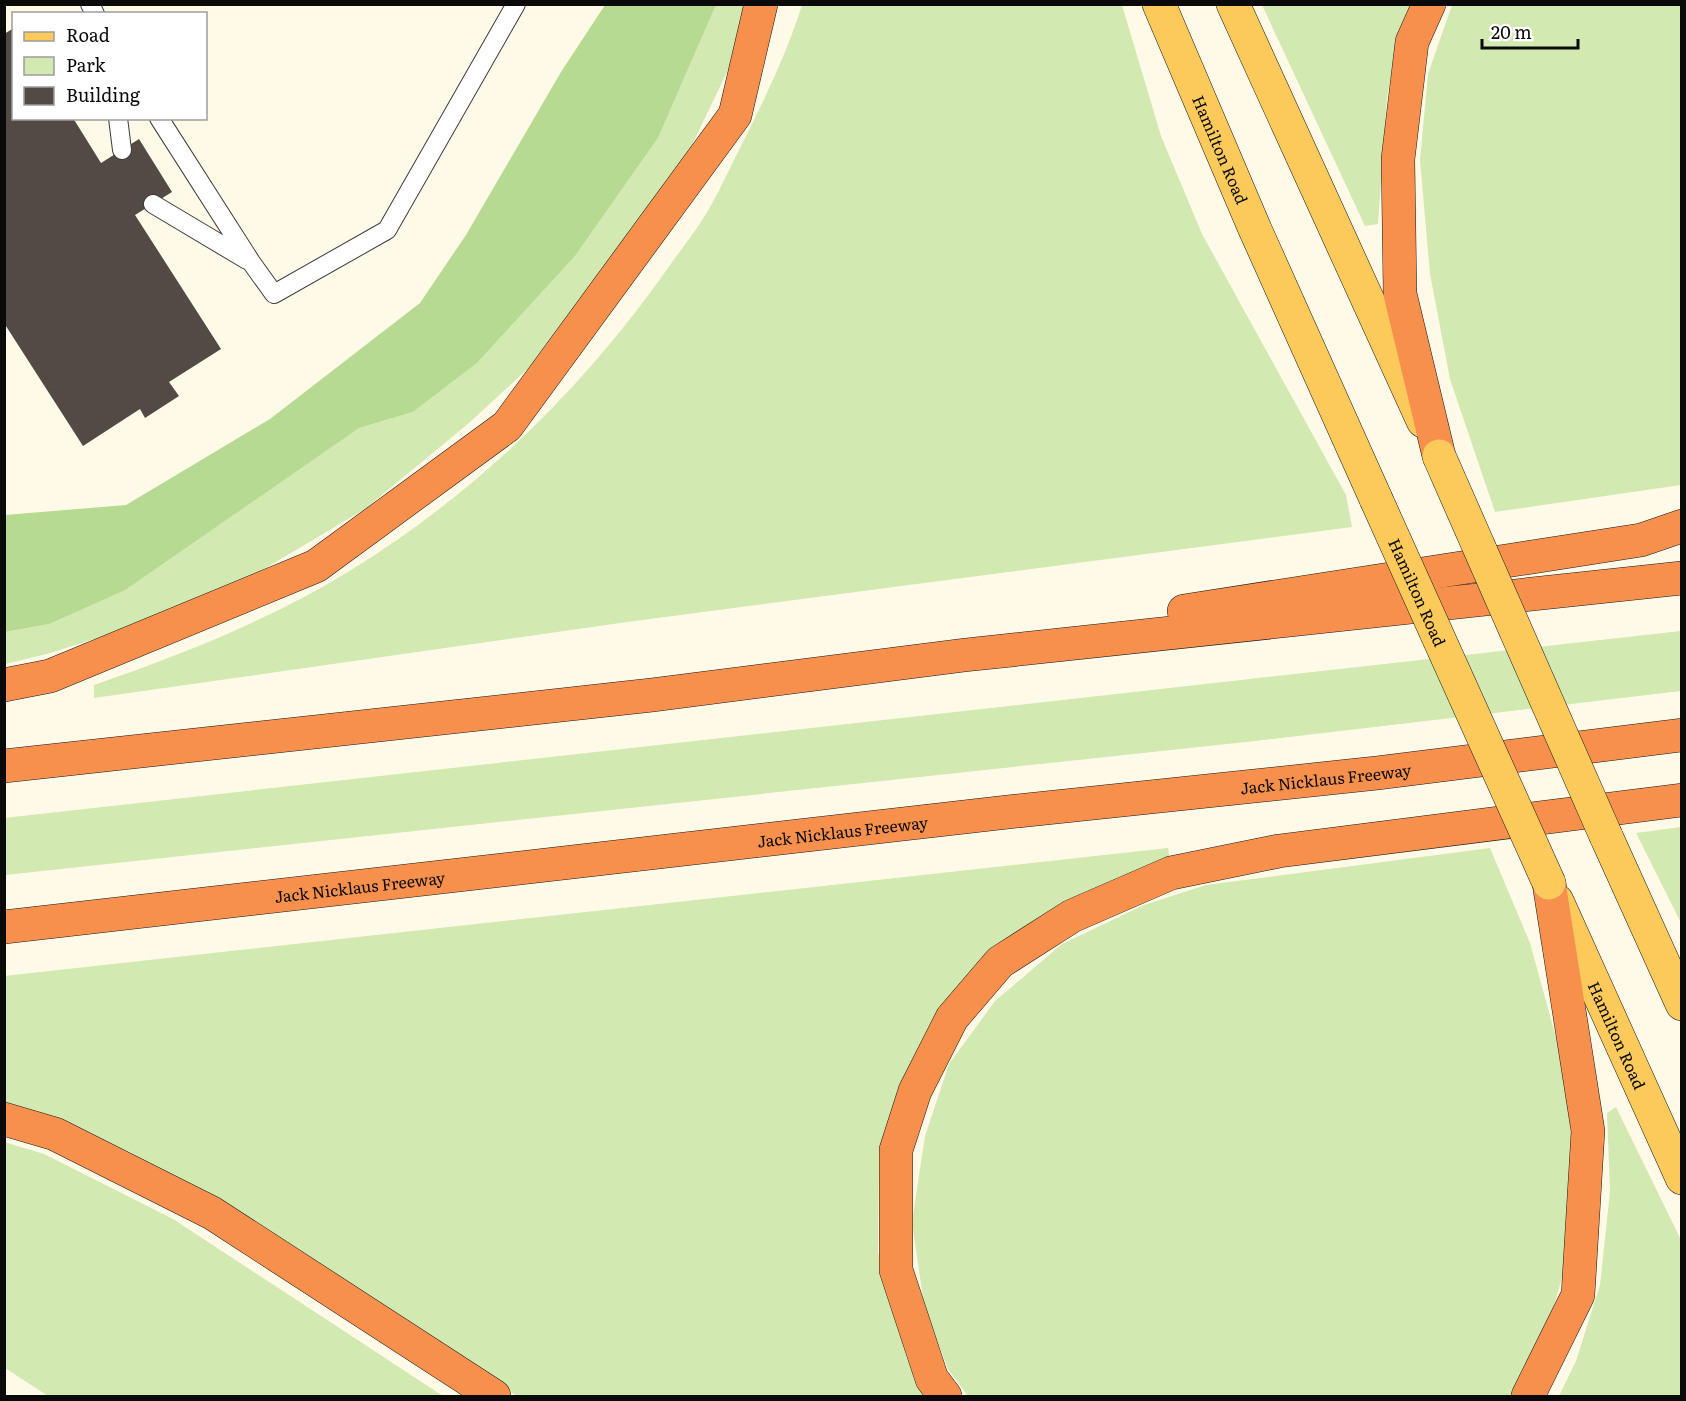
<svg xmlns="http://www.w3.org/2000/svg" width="1686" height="1401" font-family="Literata,serif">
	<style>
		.green { fill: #d2e9b1 }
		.forest { fill: #b6da91 }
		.building { fill: #534a46 }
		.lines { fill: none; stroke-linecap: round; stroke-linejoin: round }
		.lane-casing { stroke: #3d3d3d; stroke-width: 20 }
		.primary-casing { stroke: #1b1b1b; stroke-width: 34 }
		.highway-casing { stroke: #1b1b1b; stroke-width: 34 }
		.lane { stroke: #fff; stroke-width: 18 }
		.primary { stroke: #fbca5b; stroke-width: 33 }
		.highway { stroke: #f7904d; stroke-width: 33 }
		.primary-bridge-casing { stroke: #1b1b1b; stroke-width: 34; stroke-linecap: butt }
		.primary-bridge { stroke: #fbca5b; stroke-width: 33 }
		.labels { text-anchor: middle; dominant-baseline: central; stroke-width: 6; stroke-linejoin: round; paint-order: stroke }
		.street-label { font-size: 16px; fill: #0a0a0a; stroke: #fff }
	</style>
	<rect width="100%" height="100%" fill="#fff9e7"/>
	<path class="green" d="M 716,5 L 752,5 L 738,49 L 693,143 L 647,217 L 533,364 L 469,423 L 365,509 L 264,569 L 173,614 L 47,654 L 5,664 L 5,632 L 49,624 L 359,428 L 413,412 L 477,363 L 575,256 L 658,138 Z
		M 802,5 L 1122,5 L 1161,136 L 1202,234 L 1346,495 L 1352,527 L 627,622 L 94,698 L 94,685 C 183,654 270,620 351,570 C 476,493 583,389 668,268 C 681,249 697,230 709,209 C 722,186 733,161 746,136 C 767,94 788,50 802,5 Z
		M 1262,5 L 1412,5 L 1398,38 L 1387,98 L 1378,224 L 1365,226 Z
		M 1452,5 L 1681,5 L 1681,485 L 1495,512 L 1450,379 L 1430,274 L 1420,160 L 1428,74 Z
		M 1681,631 L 1681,691 L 1255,741 L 5,875 L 4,818 Z
		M 1681,827 L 1682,827 L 1681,923 L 1636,833 Z
		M 1168,848 L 1170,860 L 1015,937 L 893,1114 L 879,1170 L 878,1252 L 907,1359 L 926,1396 L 517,1396 L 256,1228 L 130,1152 L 5,1103 L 4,976 Z
		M 1490,848 L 1530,943 L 1563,1063 L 1573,1152 L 1565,1267 L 1541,1352 L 1516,1396 L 968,1396 L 948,1369 L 924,1305 L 912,1222 L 925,1136 L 949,1064 L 995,1001 L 1062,944 L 1144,905 L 1206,885 Z
		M 1616,1107 L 1681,1240 L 1681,1396 L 1559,1396 L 1576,1361 L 1600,1285 L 1610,1192 L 1607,1113 Z
		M 4,1142 L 44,1154 L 173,1219 L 443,1396 L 48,1396 L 5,1368 Z"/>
	<path class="forest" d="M 605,5 L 716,5 L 658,138 L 575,256 L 477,363 L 413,412 L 359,428 L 125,590 L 49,624 L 5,632 L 5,515 L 126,505 L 270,419 L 420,303 L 466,235 L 561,72 Z"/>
	<path class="building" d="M 14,28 L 14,118 L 73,118 L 101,163 L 139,139 L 172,192 L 135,215 L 221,349 L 169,382 L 179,396 L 145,418 L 140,409 L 83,446 L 4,323 L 4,34 Z"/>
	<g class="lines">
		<g class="lane-casing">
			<path id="lane" d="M 90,4 L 95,14
				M 118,118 L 122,150
				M 159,118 L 251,262 L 274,294 L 387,230 L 516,4
				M 153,204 L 247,260"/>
		</g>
		<g class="primary-casing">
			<g id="primary">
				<path id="s1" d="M 1159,4 L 1254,227 L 1376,499"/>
				<path d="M 1233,4 L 1423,421"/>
				<path d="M 1606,836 L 1682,1004"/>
				<path id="s2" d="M 1557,901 L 1682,1178"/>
			</g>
		</g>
		<g class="highway-casing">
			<g id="highway">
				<path d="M 1429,4 L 1412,42 L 1398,159 L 1400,294 L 1439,456"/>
				<path d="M 1184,611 L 1641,540 L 1682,526"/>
				<path d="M 4,685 L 50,676 L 316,566 L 507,426 L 735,115 L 761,4"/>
				<path d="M 4,766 L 652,695 L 965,655 L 1682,578"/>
				<path id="s3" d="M 4,927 L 1017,811 L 1377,773 L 1682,735"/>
				<path d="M 4,1119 L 55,1134 L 212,1213 L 494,1396"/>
				<path d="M 945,1396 L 932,1379 L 896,1270 L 896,1150 L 915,1091 L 952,1018 L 1000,962 L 1072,916 L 1171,873 L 1279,851 L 1682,800"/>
				<path d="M 1528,1396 L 1578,1295 L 1588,1131 L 1549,883"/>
			</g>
		</g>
		<use href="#lane" class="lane"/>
		<use href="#primary" class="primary"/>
		<use href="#highway" class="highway"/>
		<g class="primary-bridge-casing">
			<g id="primary-bridge">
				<path d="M 1439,456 L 1606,836"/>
				<path id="s4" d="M 1376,499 L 1549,883"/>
			</g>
		</g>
		<use href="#primary-bridge" class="primary-bridge"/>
	</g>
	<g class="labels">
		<g class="street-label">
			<text stroke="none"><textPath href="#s1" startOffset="158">Hamilton Road</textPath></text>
			<text stroke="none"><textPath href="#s4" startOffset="102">Hamilton Road</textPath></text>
			<text stroke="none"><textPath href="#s3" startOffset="1330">Jack Nicklaus Freeway</textPath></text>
			<text stroke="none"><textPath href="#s3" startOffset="844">Jack Nicklaus Freeway</textPath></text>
			<text stroke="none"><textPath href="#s3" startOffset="358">Jack Nicklaus Freeway</textPath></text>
			<text stroke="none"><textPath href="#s2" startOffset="147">Hamilton Road</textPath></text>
		</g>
	</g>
	<rect width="1686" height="1401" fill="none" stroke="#0a0a0a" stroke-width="12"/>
	<rect x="12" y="12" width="195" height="108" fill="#ffffff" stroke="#9d9d9d" stroke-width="1.5"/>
	<rect x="24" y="32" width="30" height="9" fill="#fbca5b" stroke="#9d9d9d" stroke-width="1.5"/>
	<text x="66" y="42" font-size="18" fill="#0a0a0a">Road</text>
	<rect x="24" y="57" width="30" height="18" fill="#d2e9b1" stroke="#9d9d9d" stroke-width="1.5"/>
	<text x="66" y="72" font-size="18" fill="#0a0a0a">Park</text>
	<rect x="24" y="87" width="30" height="18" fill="#534a46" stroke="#9d9d9d" stroke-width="1.5"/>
	<text x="66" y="102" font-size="18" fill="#0a0a0a">Building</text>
	<path d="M1482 39v9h96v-9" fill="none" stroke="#0a0a0a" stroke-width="3"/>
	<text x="1491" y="39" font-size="18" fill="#0a0a0a" stroke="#ffffff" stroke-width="4.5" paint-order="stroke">20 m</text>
</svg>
